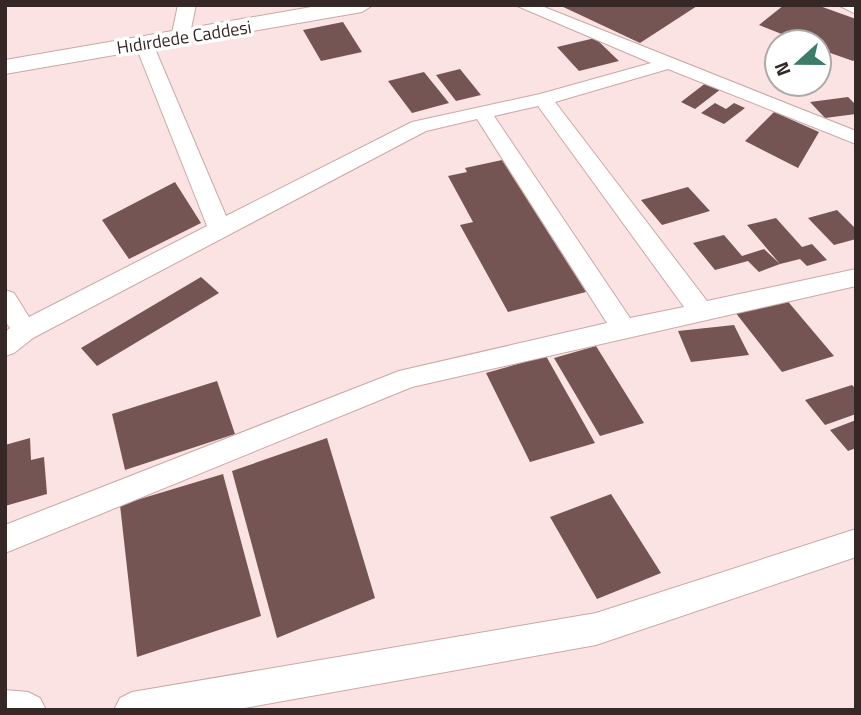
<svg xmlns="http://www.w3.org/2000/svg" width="861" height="715" font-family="'Titillium Web',sans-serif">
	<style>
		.building { fill: #755554 }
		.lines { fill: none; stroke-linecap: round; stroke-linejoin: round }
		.minor-casing { stroke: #cca7a6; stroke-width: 2 }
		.tertiary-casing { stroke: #cca7a6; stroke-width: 2 }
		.minor { fill: #fff; fill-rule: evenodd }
		.tertiary { fill: #fff; fill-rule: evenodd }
		.labels { text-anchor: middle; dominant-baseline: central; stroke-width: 7; stroke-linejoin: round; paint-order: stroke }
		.far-street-label { font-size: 18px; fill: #362827; stroke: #fff }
	</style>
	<rect width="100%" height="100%" fill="#fae3e2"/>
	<path class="building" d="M 559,5 L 695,5 L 697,6 L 640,43 Z
		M 784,5 L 817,5 L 856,19 L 856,58 L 853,61 L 819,49 L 819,42 L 802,42 L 759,25 Z
		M 343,22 L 362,52 L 321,61 L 303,30 Z
		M 595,38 L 619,61 L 579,71 L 557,47 Z
		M 460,69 L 481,95 L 456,101 L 436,75 Z
		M 424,72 L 449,103 L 412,113 L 388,81 Z
		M 707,82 L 721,89 L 695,109 L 681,102 Z
		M 848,97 L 856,105 L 856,114 L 825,118 L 810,102 Z
		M 715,103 L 726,109 L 734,103 L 745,108 L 724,124 L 701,113 Z
		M 774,112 L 819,132 L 798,168 L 745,141 Z
		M 502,160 L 586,292 L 508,312 L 460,225 L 473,222 L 448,176 L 467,172 L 465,168 Z
		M 175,182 L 201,223 L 129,259 L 102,220 Z
		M 688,187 L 710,211 L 662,225 L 641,200 Z
		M 837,210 L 856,229 L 856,239 L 834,245 L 808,218 Z
		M 776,218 L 802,247 L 812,244 L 827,260 L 807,266 L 800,259 L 780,264 L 747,225 Z
		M 724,235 L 742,256 L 764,249 L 780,264 L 759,272 L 748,261 L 715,270 L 693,243 Z
		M 201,277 L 219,293 L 97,366 L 81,348 Z
		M 785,298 L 834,356 L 782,372 L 735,312 Z
		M 734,325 L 749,355 L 691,362 L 678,331 Z
		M 596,346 L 644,423 L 600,436 L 554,358 Z
		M 546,356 L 595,443 L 530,462 L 486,373 Z
		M 217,381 L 235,434 L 125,470 L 112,414 Z
		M 852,385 L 856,389 L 856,414 L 825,425 L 805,400 Z
		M 856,420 L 856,448 L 848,451 L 830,430 Z
		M 30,438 L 31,460 L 44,457 L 47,494 L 5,506 L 5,445 Z
		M 327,438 L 375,598 L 277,638 L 232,471 Z
		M 223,474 L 261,616 L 137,657 L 120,505 Z
		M 611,494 L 661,573 L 597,599 L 550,517 Z"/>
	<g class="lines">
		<g class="minor-casing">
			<path id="minor" d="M 178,5 L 196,5 L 189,38 L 180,43 L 171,38 Z
				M 515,5 L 539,5 L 856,131 L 856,144 L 668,69 L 555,102 L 707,301 L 856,269 L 856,286 L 412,387 L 5,553 L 5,525 L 399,371 L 607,323 L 477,119 L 426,131 L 33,338 L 14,353 L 5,356 L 5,332 L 10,328 L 5,321 L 5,290 L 14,293 L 29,317 L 207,226 L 135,44 L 138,40 L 144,39 L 153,44 L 226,216 L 412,122 L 540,94 L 651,63 ZM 538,106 L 684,307 L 630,318 L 494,116 Z
				M 838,5 L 856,5 L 856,14 Z
				M 856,529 L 856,557 L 596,645 L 233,710 L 114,710 L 120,698 L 132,692 L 596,613 Z
				M 5,690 L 28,692 L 40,698 L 46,710 L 5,710 Z"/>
		</g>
		<g class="tertiary-casing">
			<path id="tertiary" d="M 323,5 L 373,5 L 362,12 L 5,74 L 5,60 Z"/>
		</g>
		<use href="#minor" class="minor"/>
		<use href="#tertiary" class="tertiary"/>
	</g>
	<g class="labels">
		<g class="far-street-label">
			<text transform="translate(184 37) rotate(-9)">Hıdırdede Caddesi</text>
		</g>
	</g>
	<rect width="861" height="715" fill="none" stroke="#362827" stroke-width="14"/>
	<g transform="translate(798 63) rotate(249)"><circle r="33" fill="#ffffff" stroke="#afa9a9" stroke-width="2"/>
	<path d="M0-5L12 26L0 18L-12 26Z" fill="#3d7c68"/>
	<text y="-10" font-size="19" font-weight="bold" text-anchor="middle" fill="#362827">N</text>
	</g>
</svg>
